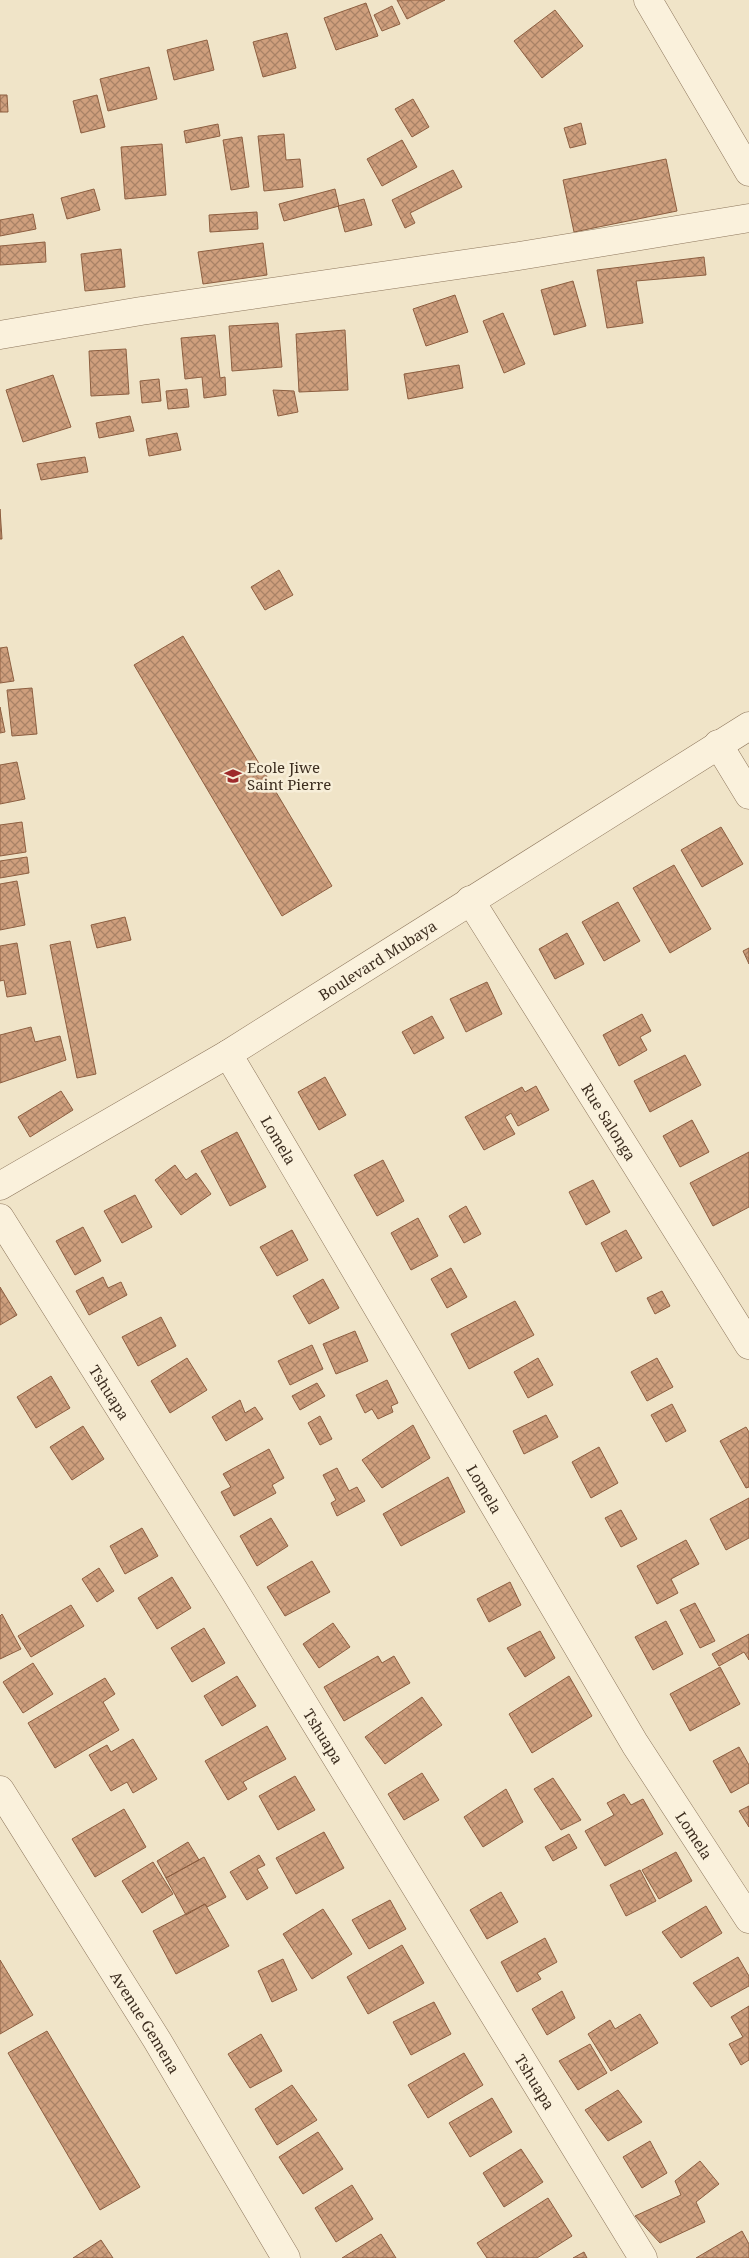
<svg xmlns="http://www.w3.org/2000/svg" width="749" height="2258" font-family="'Noto Serif',serif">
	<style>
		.building { fill: url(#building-cross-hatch); stroke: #8d5f41 }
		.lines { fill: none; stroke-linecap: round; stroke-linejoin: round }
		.minor-casing { stroke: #8d765c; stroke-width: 29 }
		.minor { stroke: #faf1dc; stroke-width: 28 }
		.labels { text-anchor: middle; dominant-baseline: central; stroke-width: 5; stroke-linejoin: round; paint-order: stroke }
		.poi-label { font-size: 15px; fill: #3d2e20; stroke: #f7eed8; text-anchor: start }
		.street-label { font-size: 15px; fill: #3d2e20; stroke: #f7eed8 }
	</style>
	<defs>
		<pattern id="building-cross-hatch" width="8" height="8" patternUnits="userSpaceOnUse" patternTransform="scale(1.25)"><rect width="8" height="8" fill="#cf9f7d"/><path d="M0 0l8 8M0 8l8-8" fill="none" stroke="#a98266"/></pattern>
	</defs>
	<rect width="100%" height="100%" fill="#f0e4c8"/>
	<path class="building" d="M 397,0 L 445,0 L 407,19 Z
		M 366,3 L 378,36 L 336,50 L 324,18 Z
		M 392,6 L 400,24 L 382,31 L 374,15 Z
		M 555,10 L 583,46 L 542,78 L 514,41 Z
		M 287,33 L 296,68 L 263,77 L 253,42 Z
		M 207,40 L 214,70 L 174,80 L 167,50 Z
		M 149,67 L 157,99 L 108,111 L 100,79 Z
		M 0,95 L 7,95 L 8,112 L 0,112 Z
		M 97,95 L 105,127 L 81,133 L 73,101 Z
		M 413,99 L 429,127 L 412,137 L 395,109 Z
		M 581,123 L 586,144 L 570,148 L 564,128 Z
		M 218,124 L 220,136 L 186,143 L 184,131 Z
		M 284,134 L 286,160 L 300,159 L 303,187 L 264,191 L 258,136 Z
		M 242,137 L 249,187 L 231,190 L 223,140 Z
		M 402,140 L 417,167 L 382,186 L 367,159 Z
		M 162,144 L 166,195 L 125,199 L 121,147 Z
		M 666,159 L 677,211 L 574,232 L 563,180 Z
		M 453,170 L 462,187 L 410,213 L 415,223 L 405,228 L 392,200 Z
		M 94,189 L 100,210 L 67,219 L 61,198 Z
		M 335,189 L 339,206 L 284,221 L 279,204 Z
		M 364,199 L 372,225 L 345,232 L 338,206 Z
		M 257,212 L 258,229 L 210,232 L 209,215 Z
		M 33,214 L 36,229 L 0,236 L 0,220 Z
		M 45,242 L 46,262 L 0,265 L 0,246 Z
		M 263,243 L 267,275 L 203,284 L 198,252 Z
		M 121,249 L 125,287 L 85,291 L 81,254 Z
		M 704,257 L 706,275 L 636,281 L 643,323 L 607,328 L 597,270 Z
		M 573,281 L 586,326 L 554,335 L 541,290 Z
		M 455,295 L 468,332 L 426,346 L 413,309 Z
		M 503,313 L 525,364 L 504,373 L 483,321 Z
		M 278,323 L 282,367 L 232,371 L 229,326 Z
		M 345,330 L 348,390 L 299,392 L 296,334 Z
		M 215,335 L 220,378 L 225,377 L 226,395 L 204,398 L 202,377 L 185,379 L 181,338 Z
		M 126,349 L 129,394 L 91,396 L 89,351 Z
		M 459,365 L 463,388 L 408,399 L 404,374 Z
		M 53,375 L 71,427 L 23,442 L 6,390 Z
		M 159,379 L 161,401 L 142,403 L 140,381 Z
		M 187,389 L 189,407 L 168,409 L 166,391 Z
		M 273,390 L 294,391 L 298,412 L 278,416 Z
		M 130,416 L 134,431 L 99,438 L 96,423 Z
		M 177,433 L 181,450 L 149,456 L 146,439 Z
		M 85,457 L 88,472 L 41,480 L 37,464 Z
		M 0,509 L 2,539 L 0,539 Z
		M 279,570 L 293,595 L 265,610 L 251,587 Z
		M 183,636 L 332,886 L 282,916 L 134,665 Z
		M 7,647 L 14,681 L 0,683 L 0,648 Z
		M 32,688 L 37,734 L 12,736 L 7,690 Z
		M 0,707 L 5,732 L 0,733 Z
		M 17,762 L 25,799 L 0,804 L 0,765 Z
		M 22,822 L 26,852 L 0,856 L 0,825 Z
		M 721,827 L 743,864 L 702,887 L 681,850 Z
		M 27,857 L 29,873 L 0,878 L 0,861 Z
		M 674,865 L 711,929 L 670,953 L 633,888 Z
		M 17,881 L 25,925 L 0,930 L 0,884 Z
		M 618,902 L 640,941 L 604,961 L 582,922 Z
		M 125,917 L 131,940 L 97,948 L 91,925 Z
		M 567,933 L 584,964 L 555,979 L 539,949 Z
		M 70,941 L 96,1074 L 77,1078 L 50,945 Z
		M 17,943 L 26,994 L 7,997 L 4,980 L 0,981 L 0,946 Z
		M 749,948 L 749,964 L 743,951 Z
		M 487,982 L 502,1014 L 466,1032 L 450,999 Z
		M 642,1014 L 651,1031 L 640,1037 L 647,1050 L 619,1066 L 603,1035 Z
		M 432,1016 L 444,1038 L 414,1054 L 402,1032 Z
		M 31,1027 L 35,1042 L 60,1036 L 66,1060 L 0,1083 L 0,1035 Z
		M 685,1055 L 701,1085 L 650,1112 L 634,1081 Z
		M 325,1077 L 346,1115 L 319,1130 L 298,1092 Z
		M 536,1086 L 549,1110 L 518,1126 L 511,1113 L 505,1117 L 515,1134 L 484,1150 L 465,1117 L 522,1087 L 525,1092 Z
		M 61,1091 L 73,1110 L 30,1137 L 18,1117 Z
		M 692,1120 L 709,1152 L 680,1167 L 663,1136 Z
		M 237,1132 L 266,1187 L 230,1206 L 201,1151 Z
		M 749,1152 L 749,1207 L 713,1226 L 690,1183 Z
		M 383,1160 L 404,1201 L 377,1216 L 354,1175 Z
		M 175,1165 L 186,1180 L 196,1173 L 211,1194 L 181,1215 L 155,1180 Z
		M 593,1180 L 610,1212 L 586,1225 L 569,1192 Z
		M 135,1195 L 152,1227 L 122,1243 L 104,1211 Z
		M 466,1206 L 481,1234 L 464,1243 L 449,1216 Z
		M 418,1218 L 438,1256 L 411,1270 L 391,1233 Z
		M 83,1227 L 101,1261 L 75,1275 L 56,1241 Z
		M 292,1230 L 308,1260 L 277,1276 L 260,1247 Z
		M 626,1230 L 642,1258 L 616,1272 L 601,1243 Z
		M 451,1268 L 467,1297 L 447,1308 L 431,1279 Z
		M 103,1277 L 108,1288 L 121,1282 L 127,1295 L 89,1315 L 76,1291 Z
		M 323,1279 L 339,1308 L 309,1324 L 293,1296 Z
		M 0,1287 L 17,1315 L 0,1325 Z
		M 662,1291 L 670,1306 L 655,1314 L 647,1298 Z
		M 515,1301 L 534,1335 L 469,1369 L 451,1334 Z
		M 161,1317 L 176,1346 L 138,1366 L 122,1337 Z
		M 355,1331 L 368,1361 L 336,1374 L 323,1344 Z
		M 312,1345 L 323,1369 L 290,1385 L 278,1361 Z
		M 187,1358 L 207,1390 L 170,1413 L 151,1381 Z
		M 538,1358 L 553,1385 L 528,1398 L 514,1372 Z
		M 657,1358 L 673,1387 L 647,1401 L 631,1372 Z
		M 51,1376 L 70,1408 L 36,1428 L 17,1397 Z
		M 387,1380 L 398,1403 L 391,1406 L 393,1412 L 378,1419 L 372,1409 L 365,1413 L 356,1395 Z
		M 317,1383 L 325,1396 L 300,1410 L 292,1396 Z
		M 240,1400 L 245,1413 L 255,1407 L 263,1419 L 226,1441 L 212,1417 Z
		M 672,1404 L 686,1431 L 666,1442 L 651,1415 Z
		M 546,1415 L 558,1437 L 524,1454 L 513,1431 Z
		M 320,1416 L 332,1439 L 320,1445 L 308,1423 Z
		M 413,1425 L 430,1458 L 382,1488 L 362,1460 Z
		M 83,1426 L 104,1459 L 72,1480 L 50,1447 Z
		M 746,1427 L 749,1432 L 749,1487 L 746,1488 L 720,1441 Z
		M 599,1447 L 618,1483 L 591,1498 L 572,1462 Z
		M 269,1449 L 284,1478 L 272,1485 L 276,1493 L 234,1516 L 221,1492 L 231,1487 L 223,1474 Z
		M 337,1468 L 349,1491 L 357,1487 L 365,1501 L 337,1516 L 331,1503 L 336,1500 L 323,1475 Z
		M 448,1477 L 465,1512 L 401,1546 L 383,1514 Z
		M 749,1498 L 749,1538 L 726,1550 L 710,1519 Z
		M 621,1510 L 637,1539 L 621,1547 L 605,1518 Z
		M 271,1518 L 288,1546 L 257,1566 L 240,1536 Z
		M 142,1528 L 158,1556 L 125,1574 L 110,1546 Z
		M 686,1540 L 699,1564 L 671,1579 L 678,1593 L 657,1604 L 637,1566 Z
		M 312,1561 L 330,1592 L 285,1616 L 267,1587 Z
		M 99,1568 L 114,1591 L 97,1602 L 82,1579 Z
		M 172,1577 L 191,1608 L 157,1629 L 138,1598 Z
		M 510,1582 L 521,1605 L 489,1622 L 477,1599 Z
		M 695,1603 L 715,1641 L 700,1648 L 680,1610 Z
		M 71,1605 L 84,1626 L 31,1657 L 18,1636 Z
		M 2,1614 L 21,1649 L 0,1659 L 0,1616 Z
		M 666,1621 L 683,1654 L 653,1670 L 635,1637 Z
		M 333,1623 L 350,1647 L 319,1668 L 303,1644 Z
		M 204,1628 L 225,1663 L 192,1682 L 171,1648 Z
		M 540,1631 L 555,1658 L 525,1677 L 507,1648 Z
		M 749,1634 L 749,1660 L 744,1652 L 719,1666 L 712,1654 Z
		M 378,1656 L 382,1663 L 394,1656 L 410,1683 L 344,1721 L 324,1687 Z
		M 33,1663 L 53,1694 L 23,1713 L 3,1682 Z
		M 720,1667 L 740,1704 L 690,1731 L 670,1694 Z
		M 237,1676 L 256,1706 L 222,1726 L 204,1696 Z
		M 569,1676 L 592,1716 L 532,1753 L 509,1714 Z
		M 105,1678 L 115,1694 L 103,1702 L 119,1730 L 55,1768 L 28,1723 Z
		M 422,1697 L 442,1725 L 385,1764 L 365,1737 Z
		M 267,1726 L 286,1759 L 243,1782 L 247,1789 L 228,1800 L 205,1761 Z
		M 133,1739 L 157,1779 L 133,1793 L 127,1782 L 111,1791 L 89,1755 L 107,1745 L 111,1752 Z
		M 739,1747 L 749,1765 L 749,1783 L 731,1793 L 713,1761 Z
		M 422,1773 L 439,1800 L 404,1820 L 388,1794 Z
		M 295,1776 L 315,1810 L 278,1830 L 259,1796 Z
		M 553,1778 L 581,1820 L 561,1830 L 534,1789 Z
		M 506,1789 L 523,1822 L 483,1847 L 464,1817 Z
		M 624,1794 L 631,1805 L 643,1799 L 663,1834 L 605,1866 L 585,1831 L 614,1815 L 607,1803 Z
		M 749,1806 L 749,1827 L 739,1811 Z
		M 124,1809 L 146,1847 L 95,1877 L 72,1839 Z
		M 324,1832 L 344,1868 L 296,1894 L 276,1858 Z
		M 569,1834 L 577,1848 L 553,1861 L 545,1847 Z
		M 188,1842 L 199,1860 L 166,1878 L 157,1861 Z
		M 676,1852 L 692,1881 L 659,1899 L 642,1870 Z
		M 259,1855 L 265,1865 L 257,1869 L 268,1888 L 247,1900 L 230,1872 Z
		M 204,1857 L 226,1897 L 207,1907 L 205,1904 L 186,1915 L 166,1878 Z
		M 153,1862 L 173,1894 L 142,1913 L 122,1881 Z
		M 640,1870 L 656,1901 L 626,1916 L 610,1885 Z
		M 501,1892 L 518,1922 L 487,1939 L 470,1910 Z
		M 390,1900 L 406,1929 L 369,1949 L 352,1920 Z
		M 205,1904 L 229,1946 L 176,1974 L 153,1931 Z
		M 706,1906 L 722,1933 L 681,1958 L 662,1932 Z
		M 323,1909 L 352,1954 L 312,1979 L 283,1934 Z
		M 545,1938 L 557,1962 L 537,1973 L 541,1979 L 517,1992 L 501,1962 Z
		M 402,1945 L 424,1983 L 368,2014 L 347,1977 Z
		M 738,1957 L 749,1976 L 749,1986 L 711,2007 L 693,1983 Z
		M 283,1959 L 297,1990 L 272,2002 L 258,1971 Z
		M 0,1960 L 33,2015 L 0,2034 Z
		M 562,1991 L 575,2018 L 547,2035 L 532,2009 Z
		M 434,2002 L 451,2034 L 411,2055 L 393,2022 Z
		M 749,2006 L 749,2060 L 741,2065 L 729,2044 L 743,2037 L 731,2017 Z
		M 640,2014 L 658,2043 L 611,2071 L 588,2034 L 610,2020 L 615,2029 Z
		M 47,2031 L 140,2187 L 100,2210 L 8,2053 Z
		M 261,2034 L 282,2071 L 250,2088 L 228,2054 Z
		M 590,2044 L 607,2073 L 578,2090 L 559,2061 Z
		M 464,2053 L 483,2085 L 428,2118 L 408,2085 Z
		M 292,2085 L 317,2120 L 277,2145 L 255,2109 Z
		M 618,2090 L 642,2122 L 608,2141 L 585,2110 Z
		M 492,2098 L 512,2132 L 470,2157 L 449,2123 Z
		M 318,2132 L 343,2169 L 303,2194 L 279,2157 Z
		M 650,2141 L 667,2173 L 642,2188 L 623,2157 Z
		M 521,2149 L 543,2182 L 504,2207 L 483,2173 Z
		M 700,2161 L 719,2184 L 696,2202 L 705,2222 L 660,2243 L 635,2216 L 681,2195 L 675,2181 Z
		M 352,2185 L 373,2219 L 336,2242 L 315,2208 Z
		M 548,2198 L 572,2236 L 537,2258 L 487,2258 L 477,2243 Z
		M 742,2231 L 749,2244 L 749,2258 L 696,2258 Z
		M 381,2234 L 396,2258 L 342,2258 Z
		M 101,2240 L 113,2258 L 73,2258 Z
		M 584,2252 L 587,2258 L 573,2258 Z"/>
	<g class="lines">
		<g class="minor-casing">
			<g id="minor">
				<path d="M 648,0 L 749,172"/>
				<path d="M 0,335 L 141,311 L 519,256 L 749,218"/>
				<path d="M 718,744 L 749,795"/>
				<path id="s1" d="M 470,900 L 749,1345"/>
				<path id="s2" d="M 228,1054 L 635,1744 L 749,1919"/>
				<path id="s3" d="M 0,1186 L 228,1054 L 749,726"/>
				<path id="s4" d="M 0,1218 L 234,1590 L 643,2258"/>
				<path id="s5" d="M 0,1790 L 157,2040 L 286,2258"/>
			</g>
		</g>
		<use href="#minor" class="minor"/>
	</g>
	<defs>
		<g id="school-bare" transform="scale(1.35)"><path d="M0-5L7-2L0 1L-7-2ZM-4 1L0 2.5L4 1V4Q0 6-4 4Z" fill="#9e2a2b" stroke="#f7eed8" stroke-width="2.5" paint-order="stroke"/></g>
	</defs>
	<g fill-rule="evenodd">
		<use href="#school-bare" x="233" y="776"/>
	</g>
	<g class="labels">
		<g class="poi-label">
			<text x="247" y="767">Ecole Jiwe<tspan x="247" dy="17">Saint Pierre</tspan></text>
		</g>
		<g class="street-label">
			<text stroke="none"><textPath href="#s3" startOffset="440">Boulevard Mubaya</textPath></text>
			<text stroke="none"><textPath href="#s1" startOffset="262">Rue Salonga</textPath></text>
			<text stroke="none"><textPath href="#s2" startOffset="100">Lomela</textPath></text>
			<text stroke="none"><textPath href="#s4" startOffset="206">Tshuapa</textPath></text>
			<text stroke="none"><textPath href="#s2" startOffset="505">Lomela</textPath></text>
			<text stroke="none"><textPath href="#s4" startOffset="611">Tshuapa</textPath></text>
			<text stroke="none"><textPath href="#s2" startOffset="910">Lomela</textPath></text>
			<text stroke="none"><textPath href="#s5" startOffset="274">Avenue Gemena</textPath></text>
			<text stroke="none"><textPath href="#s4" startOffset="1016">Tshuapa</textPath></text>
		</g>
	</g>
</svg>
